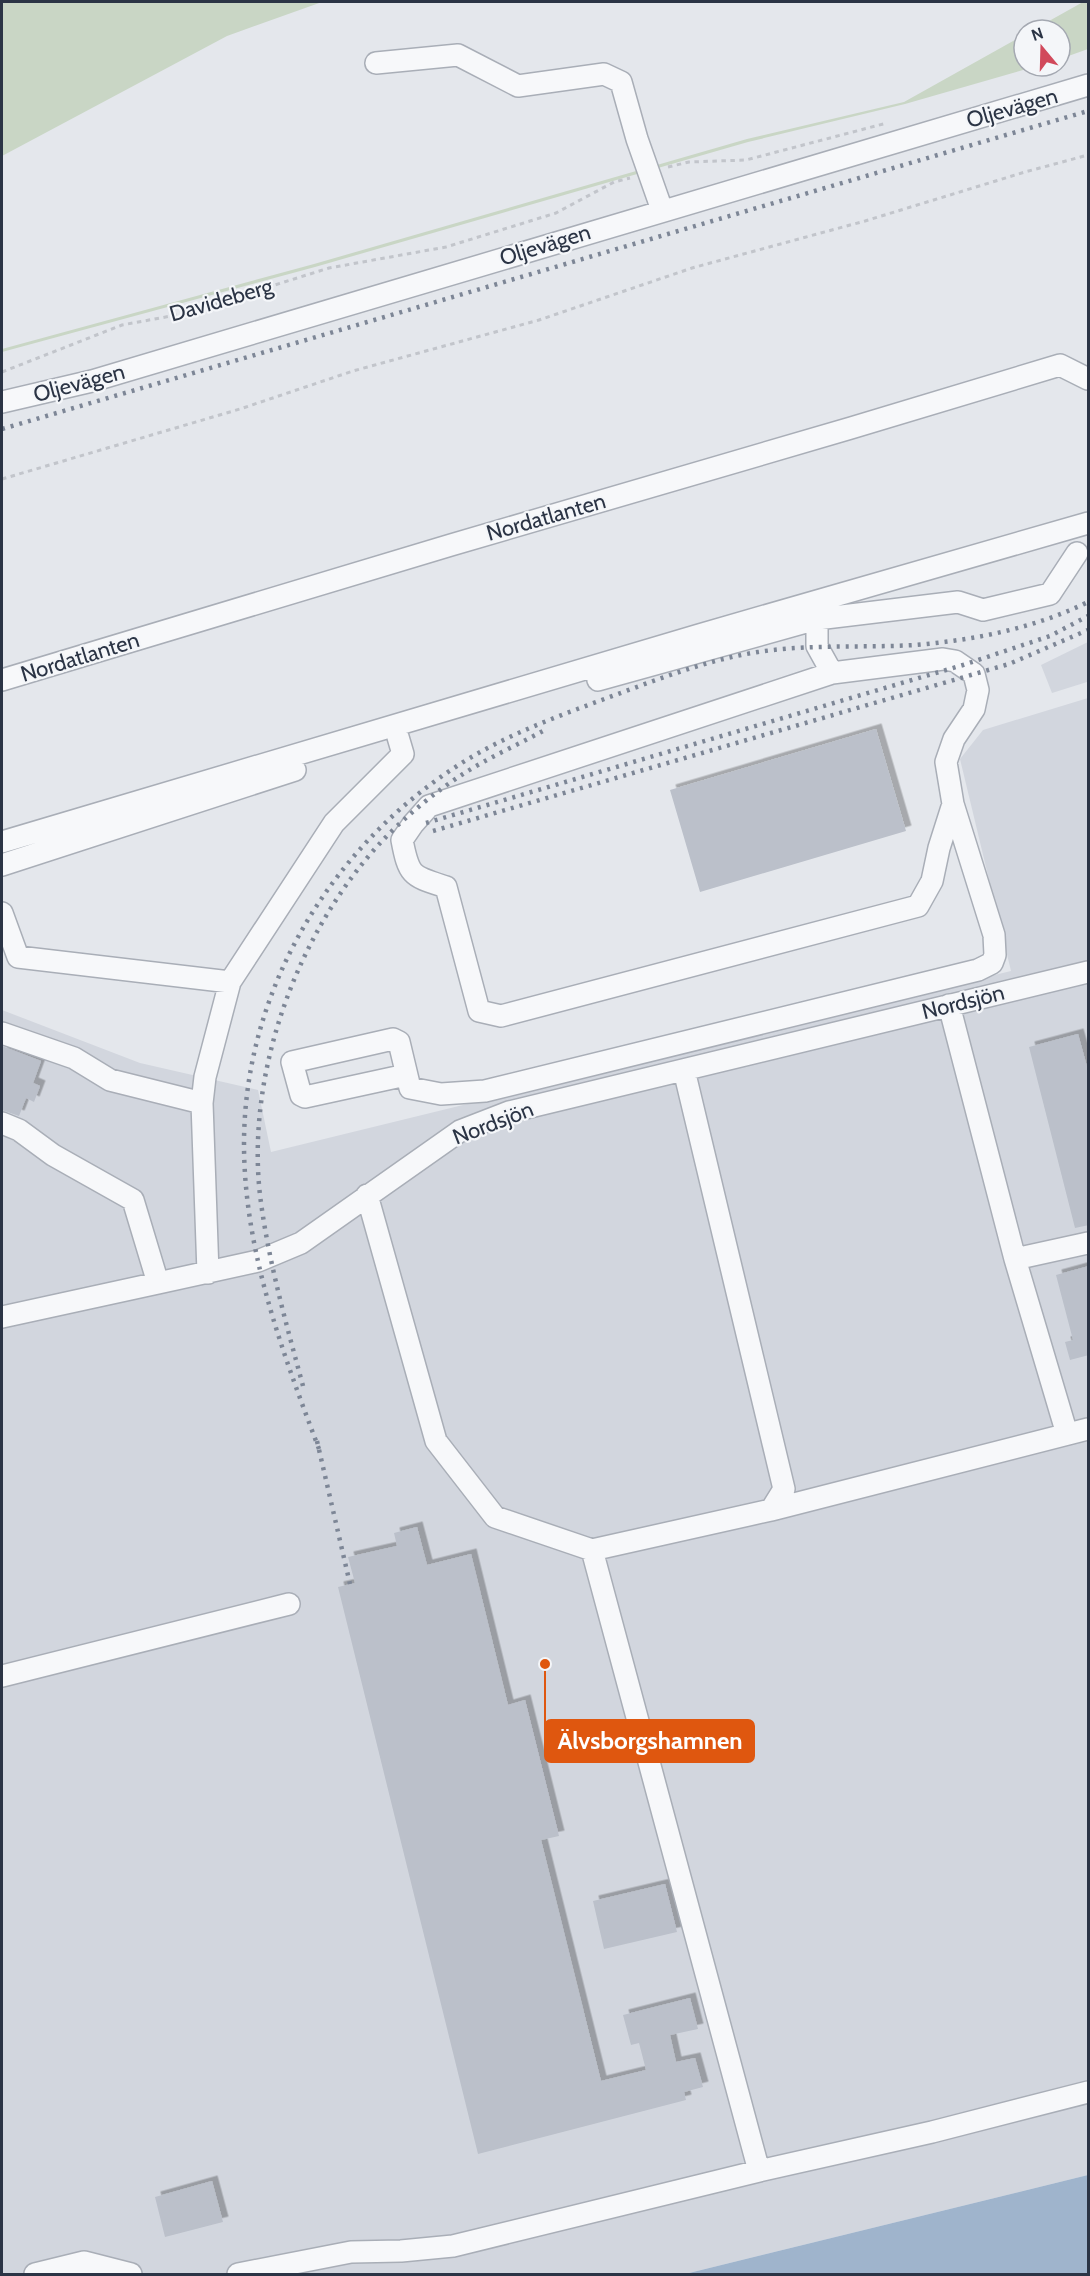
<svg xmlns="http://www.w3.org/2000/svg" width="1090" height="2276" font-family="Cabin,sans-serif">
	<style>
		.built { fill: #d2d6de }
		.green { fill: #c9d6c5 }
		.water { fill: #9fb4cc }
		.building { fill: #bbc0ca; filter: url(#shadow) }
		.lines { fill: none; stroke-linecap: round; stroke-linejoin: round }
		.minor-casing { stroke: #a9aeb7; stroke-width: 24 }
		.path { stroke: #c2c5cb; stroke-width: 3; stroke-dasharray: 4.5 4.5; stroke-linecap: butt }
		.minor { stroke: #f7f8fa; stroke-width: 21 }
		.rail { stroke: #7d8696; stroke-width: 4.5; stroke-dasharray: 3 6; stroke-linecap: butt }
		.labels { text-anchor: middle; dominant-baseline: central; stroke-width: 4.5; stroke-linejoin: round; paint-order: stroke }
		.street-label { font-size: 22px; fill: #2b3445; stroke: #f4f6f9 }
		.leader { fill: none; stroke: #df570f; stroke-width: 2 }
		.callout-dot { fill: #df570f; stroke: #f4f6f9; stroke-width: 2 }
		.callout { fill: #df570f; stroke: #df570f; stroke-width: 2 }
		.callout-label { font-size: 24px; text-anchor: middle; font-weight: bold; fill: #fff }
	</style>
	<defs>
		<filter id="shadow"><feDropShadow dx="5.5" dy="-5.5" stdDeviation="0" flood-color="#0004"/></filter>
	</defs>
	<rect width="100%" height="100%" fill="#e4e7ec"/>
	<path class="built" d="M 1088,642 L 1088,688 L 1087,682 L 1052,693 L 1041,665 Z
		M 1088,698 L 1088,2175 L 685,2274 L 2,2274 L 2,1010 L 140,1063 L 258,1090 L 271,1152 L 1011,971 L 960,759 L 983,730 Z"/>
	<path class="green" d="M 2,2 L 322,2 L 227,36 L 2,156 Z
		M 1083,2 L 1088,2 L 1088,49 L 1060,59 L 1060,30 L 1033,30 Z
		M 1024,35 L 1024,66 L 1037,66 L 905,104 L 748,142 L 315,267 L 2,352 L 2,349 L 314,264 L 747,139 L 904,102 Z"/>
	<path class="water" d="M 1088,2175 L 1088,2274 L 685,2274 Z"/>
	<path class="building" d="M 876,729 L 906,831 L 700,892 L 670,790 Z
		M 1078,1034 L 1089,1074 L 1089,1225 L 1075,1228 L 1029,1047 Z
		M 2,1046 L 41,1061 L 33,1083 L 40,1086 L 34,1102 L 26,1098 L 19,1116 L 2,1110 Z
		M 1089,1266 L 1089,1355 L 1070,1360 L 1065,1342 L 1073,1340 L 1056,1275 Z
		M 417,1527 L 427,1565 L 471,1554 L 508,1705 L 525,1700 L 559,1836 L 541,1840 L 601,2081 L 646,2070 L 639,2043 L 631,2045 L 623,2015 L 690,1998 L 698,2029 L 670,2035 L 676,2062 L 695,2058 L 703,2087 L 684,2092 L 686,2100 L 478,2154 L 338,1587 L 355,1583 L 348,1557 L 397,1546 L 394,1533 Z
		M 665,1884 L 677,1932 L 604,1949 L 593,1901 Z
		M 212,2181 L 223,2222 L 165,2237 L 155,2197 Z"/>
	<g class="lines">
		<g class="minor-casing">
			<path id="minor" d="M 376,63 L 458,55 L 518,86 L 604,74 L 621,82 L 637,139 L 662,210
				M 2,402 L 92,381 L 1088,85
				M 943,659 L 955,661 L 974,674 L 978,690 L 974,709 L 954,739 L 946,762 L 953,804 L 939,848 L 932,881 L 918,906 L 501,1016 L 479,1011 L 446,887 C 412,876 409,877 402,840 L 413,824 L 429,806 L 832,673 Z
				M 832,673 L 817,646 L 817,619 L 958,602 L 983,610 L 1050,594 L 1077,553
				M 2,680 L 451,545 L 851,428 L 1060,365 L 1088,379
				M 598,680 L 817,619
				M 2,842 L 699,635 L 1088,523
				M 2,865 L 295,770
				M 2,913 L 18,957 L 230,982 L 205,1077 L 202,1103 L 110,1080 L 74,1058 L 2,1033
				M 230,982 L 334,823 L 403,754 L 398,737
				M 949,1005 L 1015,1259
				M 684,1070 L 784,1489 L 771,1510 L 592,1550 L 759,2171 L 932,2132 L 1088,2092
				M 406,1075 L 305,1097 L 301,1095 L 292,1062 L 393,1039 L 399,1042 L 410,1088 L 441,1094 L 485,1091 L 978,970 L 992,963 L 995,955 L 994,935 L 953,804
				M 202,1103 L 208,1273
				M 2,1123 L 19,1130 L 53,1155 L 133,1200 L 158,1283 L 258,1261 L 301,1243 L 460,1131 L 509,1112 L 1088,972
				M 367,1195 L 436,1441 L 495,1517 L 592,1550
				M 2,1317 L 158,1283
				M 1067,1434 L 1015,1259 L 1088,1243
				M 771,1510 L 1088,1429
				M 2,1676 L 289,1604
				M 35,2274 L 84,2262 L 131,2274
				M 238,2274 L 351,2252 L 401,2251 L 453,2246 L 759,2171"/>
		</g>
		<path class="path" d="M 668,167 L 689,162 L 746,160 L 887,123
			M 2,372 L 122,325 L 182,314 L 329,268 L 446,247 L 556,213 L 614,182 L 630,178
			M 2,479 L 240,409 L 353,371 L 539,320 L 692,268 L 865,221 L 1025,172 L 1088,155"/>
		<use href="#minor" class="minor"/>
		<path class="rail" d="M 2,429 L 1088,111
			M 426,823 L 963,665 L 1050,636 L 1088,616
			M 433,831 L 1009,664 L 1088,630
			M 303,1386 C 286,1323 268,1260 260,1195 C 246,1072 298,930 383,840 C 406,816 435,792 463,774 C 488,758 517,745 543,731
			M 317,1441 L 350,1584
			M 319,1449 C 282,1351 244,1250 244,1144 C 244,991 330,848 457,766 C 503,736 556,717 607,698 C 656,680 706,660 758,652 C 810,644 863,648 915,645 C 975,640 1035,628 1088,602"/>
	</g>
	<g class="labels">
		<g class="street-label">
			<text transform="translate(1012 108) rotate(-16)">Oljevägen</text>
			<text transform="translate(545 245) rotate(-17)">Oljevägen</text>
			<text transform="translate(221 300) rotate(-16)">Davideberg</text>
			<text transform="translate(79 383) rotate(-15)">Oljevägen</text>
			<text transform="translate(546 517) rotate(-16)">Nordatlanten</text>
			<text transform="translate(80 657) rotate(-17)">Nordatlanten</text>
			<text transform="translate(963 1002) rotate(-14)">Nordsjön</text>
			<text transform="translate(493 1123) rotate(-21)">Nordsjön</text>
		</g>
	</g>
	<path class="leader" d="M545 1664L545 1741"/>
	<circle class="callout-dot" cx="545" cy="1664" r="6"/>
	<rect class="callout" x="545" y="1720" width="209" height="42" rx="6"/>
	<g class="callout-label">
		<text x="650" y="1749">Älvsborgshamnen</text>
	</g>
	<rect width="1090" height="2276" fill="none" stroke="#2b3445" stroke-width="6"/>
	<g transform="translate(1042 48) rotate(341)"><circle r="28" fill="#f4f6f9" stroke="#a4a8b1" stroke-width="1.5"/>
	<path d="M0-4.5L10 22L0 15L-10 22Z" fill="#d1495b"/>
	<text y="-9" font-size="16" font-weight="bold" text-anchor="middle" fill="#2b3445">N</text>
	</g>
</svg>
